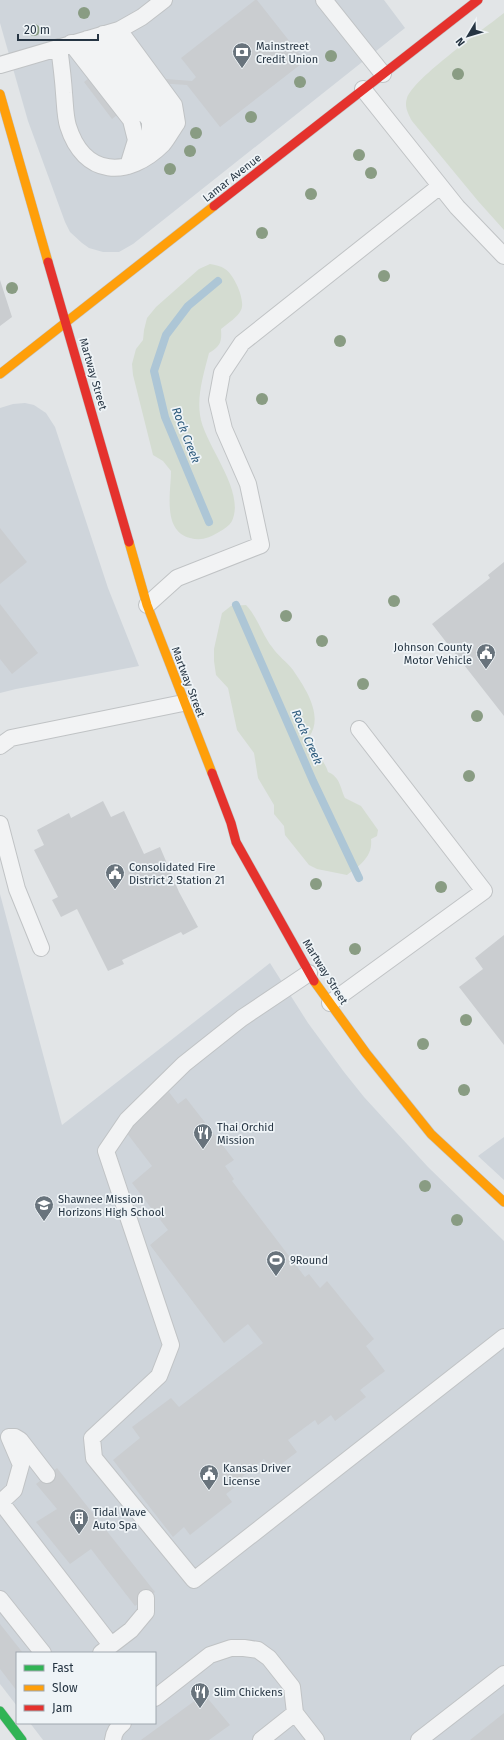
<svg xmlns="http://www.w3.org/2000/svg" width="504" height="1740" font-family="'Fira Sans',sans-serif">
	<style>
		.built { fill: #cfd5db }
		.green { fill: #d4dcd1 }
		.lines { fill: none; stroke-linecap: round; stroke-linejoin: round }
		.stream { stroke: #adc6d6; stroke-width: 8 }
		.building { fill: #cacdd0 }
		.lane-casing { stroke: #c0c3c5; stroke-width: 18 }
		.fast-casing { stroke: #c0c3c5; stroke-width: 10 }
		.slow-casing { stroke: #c0c3c5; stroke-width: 10 }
		.jam-casing { stroke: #c0c3c5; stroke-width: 10 }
		.lane { stroke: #f2f3f4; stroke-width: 16 }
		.fast { stroke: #30b455; stroke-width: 9 }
		.slow { stroke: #ff9f0a; stroke-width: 9 }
		.jam { stroke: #e5322d; stroke-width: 9 }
		.tree { fill: #899c83 }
		.labels { text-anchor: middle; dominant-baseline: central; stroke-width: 3.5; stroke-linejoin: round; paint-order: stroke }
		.poi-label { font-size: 11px; fill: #263543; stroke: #eff4f7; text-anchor: start }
		.street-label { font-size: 11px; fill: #263543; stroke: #eff4f7 }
		.water-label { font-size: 12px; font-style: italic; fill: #2c5a7c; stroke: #eff4f7 }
	</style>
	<rect width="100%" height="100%" fill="#e2e5e7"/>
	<path class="built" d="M 0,0 L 384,0 L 405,28 L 133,244 L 119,252 L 103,252 L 89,248 L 82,243 L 70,232 L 65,222 L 28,121 L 0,23 Z
		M 25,403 L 34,405 L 46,413 L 55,427 L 108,588 L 139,666 L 16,689 L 0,693 L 0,408 L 13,404 Z
		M 0,894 L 62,1125 L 270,963 L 308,1023 L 344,1072 L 364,1097 L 428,1167 L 504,1241 L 504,1740 L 43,1740 L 30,1723 L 155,1723 L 155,1653 L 17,1653 L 17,1706 L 0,1684 Z
		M 504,1137 L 504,1180 L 478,1156 Z"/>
	<path class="green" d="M 504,13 L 504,230 L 478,201 L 412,121 C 408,114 404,106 407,98 C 414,78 484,29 504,13 Z
		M 210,264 C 215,265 221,266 225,269 C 234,274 246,301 241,310 C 239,316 227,324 221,329 C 222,343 220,346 209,353 C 204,373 197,394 200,415 C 204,445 246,490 232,521 C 230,525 223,530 219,532 C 209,538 201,541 190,538 C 162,531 171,492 171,471 L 163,461 L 153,455 L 133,375 L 132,364 L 136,349 L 143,340 L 144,330 L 147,318 L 156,307 L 199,269 Z
		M 246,605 C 258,618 262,634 272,647 C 278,656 287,662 293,670 C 306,689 324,716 309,737 C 313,750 324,759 328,772 C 340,777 340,787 345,798 L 361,806 L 378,830 L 377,836 L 371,839 C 373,857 360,865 347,875 L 317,869 L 309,865 L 285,835 L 284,826 L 274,814 L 274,805 L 258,778 L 254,753 L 237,730 L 228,688 L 216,675 L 214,661 L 214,649 L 222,613 L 231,606 Z"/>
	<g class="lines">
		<path class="stream" d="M 209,522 L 165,417 L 154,371 L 166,335 L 188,306 L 218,281
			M 236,605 L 313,781 L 359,878"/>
	</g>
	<path class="building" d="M 255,0 L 257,0 L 305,61 L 220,127 L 187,85 L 157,83 L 157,84 L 112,119 L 84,82 L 129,47 L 153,78 L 192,81 L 196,77 L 181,58 Z
		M 0,280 L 12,317 L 0,326 Z
		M 0,528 L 27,562 L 0,584 Z
		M 504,562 L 504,716 L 432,624 L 490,578 L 488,575 Z
		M 0,604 L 38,653 L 12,674 L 0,659 Z
		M 103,801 L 111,817 L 124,811 L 144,854 L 160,847 L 179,892 L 198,927 L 183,935 L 181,932 L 122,960 L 124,964 L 108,971 L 77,909 L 61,917 L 52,900 L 58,897 L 34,850 L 44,845 L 37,830 L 69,813 L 71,818 Z
		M 504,935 L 504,1045 L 459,987 L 483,969 L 475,958 Z
		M 169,1092 L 178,1104 L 186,1098 L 234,1160 L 225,1166 L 234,1179 L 232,1181 L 305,1277 L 309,1274 L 320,1288 L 327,1281 L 374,1339 L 366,1346 L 385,1371 L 360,1390 L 366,1397 L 335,1421 L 331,1415 L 318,1425 L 315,1420 L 288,1440 L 297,1452 L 272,1471 L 264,1459 L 237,1481 L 239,1484 L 226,1494 L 232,1502 L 190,1535 L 184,1527 L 173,1537 L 113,1460 L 140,1438 L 132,1427 L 171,1398 L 179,1407 L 263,1343 L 248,1324 L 224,1343 L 150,1245 L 168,1230 L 132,1183 L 152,1166 L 123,1128 Z
		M 57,1468 L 155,1592 L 135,1606 L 91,1549 L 70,1564 L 36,1522 L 57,1509 L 36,1484 Z
		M 0,1624 L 23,1653 L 17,1653 L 17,1691 L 0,1669 Z
		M 204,1694 L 230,1725 L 209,1740 L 141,1740 Z
		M 504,1713 L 504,1740 L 470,1740 Z"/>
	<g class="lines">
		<g class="lane-casing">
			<path id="lane" d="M 324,0 L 383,74
				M 103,34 L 161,110 L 163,143
				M 87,39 L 150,121 L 150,142 L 141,160
				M 71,43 L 131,120 L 136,140 L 128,166
				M 59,47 C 61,62 63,77 64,93 C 65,103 65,116 68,126 C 84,177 128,179 163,144 C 168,138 172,130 177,123 L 174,105 L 119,30
				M 0,65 L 119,30 L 142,17 L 164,0
				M 363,89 L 457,207 L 504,256
				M 147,605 L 177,578 L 261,545 L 248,484 L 224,429 L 217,400 L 222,373 L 242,343 L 440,186
				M 0,746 L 11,738 L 183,703
				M 0,824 L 17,889 L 41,948
				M 309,973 L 242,1018 L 184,1064 L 127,1120 L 106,1151 L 171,1345 L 159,1376 L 92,1438 L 94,1458 L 194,1580 L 504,1337
				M 330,1003 L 484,891 L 359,729
				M 9,1437 L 15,1437 L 20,1440 L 47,1475
				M 0,1501 L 111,1645
				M 1,1502 L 14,1490 L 21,1465 L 9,1437
				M 0,1599 L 43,1653
				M 101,1653 L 131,1630 L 146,1612 L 146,1598
				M 155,1698 L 210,1655 L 231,1648 L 244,1648 L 258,1650 L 269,1658 L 292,1687 L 295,1713
				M 113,1740 C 114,1732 117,1728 123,1723
				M 261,1740 L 295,1713 L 316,1740
				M 419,1740 L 504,1674"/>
		</g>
		<g class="fast-casing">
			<path id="fast" d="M 0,1711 L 22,1740"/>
		</g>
		<g class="slow-casing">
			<path id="slow" d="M 0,94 L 48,262
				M 0,374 L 214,206
				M 129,542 L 147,605 L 212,773
				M 314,981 L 366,1053 L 431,1134 L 504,1202"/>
		</g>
		<g class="jam-casing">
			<path id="jam" d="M 214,206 L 478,0
				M 48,262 L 129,542
				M 212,773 L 231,823 L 236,842 L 314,981"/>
		</g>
		<use href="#lane" class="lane"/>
		<use href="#fast" class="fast"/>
		<use href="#slow" class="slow"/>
		<use href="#jam" class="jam"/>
	</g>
	<g class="tree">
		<circle cx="84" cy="13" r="6"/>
		<circle cx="34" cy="30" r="6"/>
		<circle cx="331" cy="56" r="6"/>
		<circle cx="458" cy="74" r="6"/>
		<circle cx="300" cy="82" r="6"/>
		<circle cx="251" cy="117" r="6"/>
		<circle cx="196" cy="133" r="6"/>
		<circle cx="190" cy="151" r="6"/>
		<circle cx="359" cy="155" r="6"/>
		<circle cx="170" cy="169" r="6"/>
		<circle cx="371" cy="173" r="6"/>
		<circle cx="311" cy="194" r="6"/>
		<circle cx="262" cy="233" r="6"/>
		<circle cx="384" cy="276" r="6"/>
		<circle cx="12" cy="288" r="6"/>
		<circle cx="340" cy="341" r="6"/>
		<circle cx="262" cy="399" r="6"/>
		<circle cx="394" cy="601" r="6"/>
		<circle cx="286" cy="616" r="6"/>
		<circle cx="322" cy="641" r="6"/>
		<circle cx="363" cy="684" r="6"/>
		<circle cx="477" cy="716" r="6"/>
		<circle cx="469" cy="776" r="6"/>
		<circle cx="316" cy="884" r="6"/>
		<circle cx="441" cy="887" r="6"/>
		<circle cx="355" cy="949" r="6"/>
		<circle cx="466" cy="1020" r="6"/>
		<circle cx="423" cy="1044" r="6"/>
		<circle cx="464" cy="1090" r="6"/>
		<circle cx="425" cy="1186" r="6"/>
		<circle cx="457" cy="1220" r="6"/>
	</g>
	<defs>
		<g id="bank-pin" transform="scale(1)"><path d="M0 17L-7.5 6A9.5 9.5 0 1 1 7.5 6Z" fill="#68737c" stroke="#eff4f7"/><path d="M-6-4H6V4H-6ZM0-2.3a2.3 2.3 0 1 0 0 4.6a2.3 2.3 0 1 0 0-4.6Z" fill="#fff"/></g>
		<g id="civic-pin" transform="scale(1)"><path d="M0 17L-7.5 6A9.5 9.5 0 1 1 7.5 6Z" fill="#68737c" stroke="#eff4f7"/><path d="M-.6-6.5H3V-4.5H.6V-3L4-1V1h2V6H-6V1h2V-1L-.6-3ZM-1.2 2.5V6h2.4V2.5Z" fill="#fff"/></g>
		<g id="restaurant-pin" transform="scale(1)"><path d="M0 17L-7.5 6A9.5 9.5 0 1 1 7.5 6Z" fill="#68737c" stroke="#eff4f7"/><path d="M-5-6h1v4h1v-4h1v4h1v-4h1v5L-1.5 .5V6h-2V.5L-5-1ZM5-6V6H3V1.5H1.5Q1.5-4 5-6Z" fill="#fff"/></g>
		<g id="school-pin" transform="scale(1)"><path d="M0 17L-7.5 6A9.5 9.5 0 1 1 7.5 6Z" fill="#68737c" stroke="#eff4f7"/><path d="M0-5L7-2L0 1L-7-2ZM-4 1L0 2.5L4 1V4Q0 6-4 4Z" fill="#fff"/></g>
		<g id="stadium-pin" transform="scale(1)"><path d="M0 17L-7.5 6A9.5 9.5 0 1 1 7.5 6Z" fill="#68737c" stroke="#eff4f7"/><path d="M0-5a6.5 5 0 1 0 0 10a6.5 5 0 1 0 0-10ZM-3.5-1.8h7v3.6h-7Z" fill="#fff"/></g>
		<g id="building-pin" transform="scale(1)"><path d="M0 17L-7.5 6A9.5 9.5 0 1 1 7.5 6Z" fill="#68737c" stroke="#eff4f7"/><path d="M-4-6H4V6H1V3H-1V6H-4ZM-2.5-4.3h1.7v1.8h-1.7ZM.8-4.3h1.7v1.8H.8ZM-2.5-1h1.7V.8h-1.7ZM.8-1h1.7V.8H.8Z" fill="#fff"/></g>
	</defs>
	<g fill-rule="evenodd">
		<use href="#bank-pin" x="242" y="52"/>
		<use href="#civic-pin" x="486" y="653"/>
		<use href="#civic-pin" x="115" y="873"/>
		<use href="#restaurant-pin" x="203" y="1133"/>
		<use href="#school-pin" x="44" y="1205"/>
		<use href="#stadium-pin" x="276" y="1260"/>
		<use href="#civic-pin" x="209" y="1474"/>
		<use href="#building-pin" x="79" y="1518"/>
		<use href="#restaurant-pin" x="200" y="1692"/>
	</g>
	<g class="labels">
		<g class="poi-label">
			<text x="256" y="46">Mainstreet<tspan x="256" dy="13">Credit Union</tspan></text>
			<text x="472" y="647" text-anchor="end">Johnson County<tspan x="472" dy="13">Motor Vehicle</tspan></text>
			<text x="129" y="867">Consolidated Fire<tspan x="129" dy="13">District 2 Station 21</tspan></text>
			<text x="217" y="1127">Thai Orchid<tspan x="217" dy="13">Mission</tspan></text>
			<text x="58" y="1199">Shawnee Mission<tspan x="58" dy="13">Horizons High School</tspan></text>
			<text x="290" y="1260">9Round</text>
			<text x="223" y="1468">Kansas Driver<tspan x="223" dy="13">License</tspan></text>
			<text x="93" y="1512">Tidal Wave<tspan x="93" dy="13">Auto Spa</tspan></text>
			<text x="214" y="1692">Slim Chickens</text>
		</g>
		<g class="street-label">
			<text transform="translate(232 178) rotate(-38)">Lamar Avenue</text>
			<text transform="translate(93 374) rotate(74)">Martway Street</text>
			<text transform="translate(188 682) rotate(69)">Martway Street</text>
			<text transform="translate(325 972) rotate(58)">Martway Street</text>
		</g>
		<g class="water-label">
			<text transform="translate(186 435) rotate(69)">Rock Creek</text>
			<text transform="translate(307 737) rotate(66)">Rock Creek</text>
		</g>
	</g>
	<rect x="16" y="1652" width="140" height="72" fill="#eff4f7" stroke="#9fa8af"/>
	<rect x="24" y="1665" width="20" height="6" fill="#30b455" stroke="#9fa8af"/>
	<text x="52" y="1672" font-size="12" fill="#263543">Fast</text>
	<rect x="24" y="1685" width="20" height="6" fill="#ff9f0a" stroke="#9fa8af"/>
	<text x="52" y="1692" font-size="12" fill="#263543">Slow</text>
	<rect x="24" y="1705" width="20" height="6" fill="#e5322d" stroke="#9fa8af"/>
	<text x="52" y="1712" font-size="12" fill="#263543">Jam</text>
	<g transform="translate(468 36) rotate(232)" stroke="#eff4f7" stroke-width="3" paint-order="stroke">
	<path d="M0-3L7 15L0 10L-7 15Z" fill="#263543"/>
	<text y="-6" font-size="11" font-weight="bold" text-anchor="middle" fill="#263543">N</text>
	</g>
	<path d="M18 34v6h80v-6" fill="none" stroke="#263543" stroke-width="2"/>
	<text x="24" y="34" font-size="12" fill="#263543" stroke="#eff4f7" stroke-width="3" paint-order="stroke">20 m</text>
</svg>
